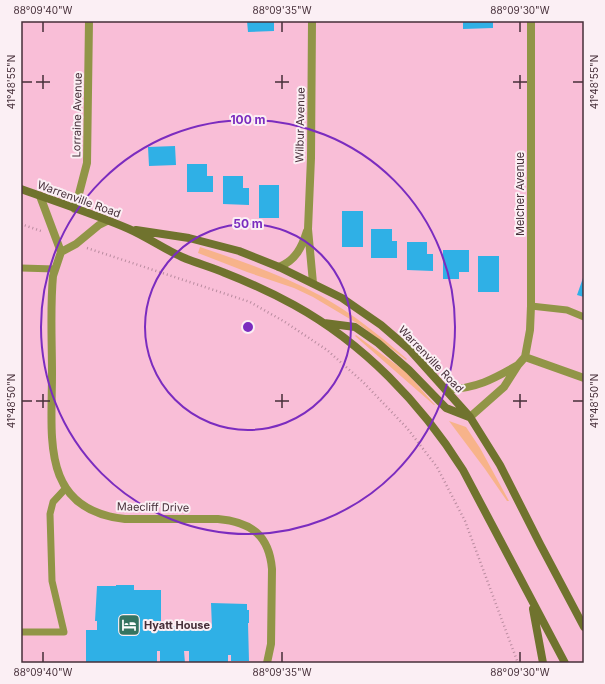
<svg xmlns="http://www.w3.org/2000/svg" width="605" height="684" font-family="Inter,sans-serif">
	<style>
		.green { fill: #f7b38a }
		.building { fill: #2fb0e6 }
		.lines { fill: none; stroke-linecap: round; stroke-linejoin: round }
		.path { stroke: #b98b9f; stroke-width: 2.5; stroke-dasharray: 1 3; stroke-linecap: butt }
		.service { stroke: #919547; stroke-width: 7 }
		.minor { stroke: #919547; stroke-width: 8 }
		.secondary { stroke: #70732e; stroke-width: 8 }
		.ticks { fill: none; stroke: #462f39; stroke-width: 1.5 }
		.ring { fill: none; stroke: #7b2cbf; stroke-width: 2 }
		.labels { text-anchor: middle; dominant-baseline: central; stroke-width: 4; stroke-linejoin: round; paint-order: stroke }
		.street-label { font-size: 11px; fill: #462f39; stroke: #fbeff4 }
		.poi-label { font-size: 11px; font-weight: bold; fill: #462f39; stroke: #fbeff4; text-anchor: start }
		.centre { fill: #7b2cbf; stroke: #fbeff4; stroke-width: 2 }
		.ring-label { font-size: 12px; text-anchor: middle; font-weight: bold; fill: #7b2cbf; stroke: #fbeff4; stroke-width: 4; stroke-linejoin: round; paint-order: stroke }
		.neatline { fill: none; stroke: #462f39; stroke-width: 1.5 }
		.ticks-label { font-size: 10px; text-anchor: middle; fill: #462f39 }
	</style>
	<rect width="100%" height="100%" fill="#f9bed7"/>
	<path class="green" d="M 200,247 C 241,261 282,275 321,296 C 352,313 380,336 407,359 L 406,360 L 360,325 L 313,297 L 294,288 L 247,272 L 198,253 Z
		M 356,335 L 406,372 L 435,405 L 434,405 L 355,336 Z
		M 449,421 L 466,427 L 480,448 L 509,501 L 507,501 L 485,469 Z"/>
	<path class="building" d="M 247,21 L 274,21 L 274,31 L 248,32 Z
		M 463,21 L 493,21 L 493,28 L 463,29 Z
		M 175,146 L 176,165 L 149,166 L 148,147 Z
		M 187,164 L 207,164 L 207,176 L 213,176 L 213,192 L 187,192 Z
		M 223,176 L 243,176 L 243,188 L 249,188 L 249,205 L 223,204 Z
		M 259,185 L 279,185 L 279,218 L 259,218 Z
		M 342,211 L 363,211 L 363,247 L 342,247 Z
		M 371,229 L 392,229 L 392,241 L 397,241 L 397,258 L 371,258 Z
		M 407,242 L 427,242 L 427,254 L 433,254 L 433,271 L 407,270 Z
		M 443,250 L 469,250 L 469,272 L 459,272 L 459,279 L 443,279 Z
		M 478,256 L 499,256 L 499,292 L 478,292 Z
		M 584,275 L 584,297 L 577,295 Z
		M 116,585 L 134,585 L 134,590 L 161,590 L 161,626 L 185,626 L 185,628 L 189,628 L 189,626 L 202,626 L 202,628 L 212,628 L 211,603 L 247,604 L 247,610 L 249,610 L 249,623 L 248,623 L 249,661 L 231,661 L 231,655 L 228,655 L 228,663 L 189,663 L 189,651 L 184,651 L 185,663 L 160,663 L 160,651 L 157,651 L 157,663 L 86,663 L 86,630 L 97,630 L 97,621 L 95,621 L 97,586 L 116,586 Z"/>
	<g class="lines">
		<path class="path" d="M 21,224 L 41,231
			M 87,248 L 250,302 L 285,322 L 327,350 L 363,382 L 407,428 L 437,467 L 465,521 L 518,663"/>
		<path class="service" d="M 21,268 L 55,269
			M 531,306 L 567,310 L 584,317
			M 21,632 L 64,632 L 52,581 L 50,514 L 53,502 L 66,488"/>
		<path class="minor" d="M 312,21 L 311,158 L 308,229 L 313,283
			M 40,196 L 61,252
			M 75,209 L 87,163 L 89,21
			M 107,221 L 99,225 L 76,244 L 61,252 L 53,276 C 50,308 52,341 52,374 C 52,437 40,510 125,519 L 218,519 C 251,522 269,535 272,569 L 271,644 L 267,663
			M 279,267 C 296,260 302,247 307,231
			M 525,357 L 584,378
			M 446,390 C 477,388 492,380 518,365
			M 470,417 L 504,387 L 518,365 L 525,357 L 530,330 L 531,306 L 531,21"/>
		<path class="secondary" d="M 21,189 C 57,202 94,214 129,229 C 147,237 164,249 182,257 C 196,263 211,267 225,273 C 248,282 272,293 294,305 C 363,343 421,403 463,470 L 565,663
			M 136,230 L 189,238 L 239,251 L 279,267 L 342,298 L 381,325 L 410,350 L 470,417 L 500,465 L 540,544 L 584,627
			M 324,323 L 355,327 L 378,343 L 409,370 L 446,408 L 469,417
			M 533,609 L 543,663"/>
	</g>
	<path class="ticks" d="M 43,22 L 43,32M 282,22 L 282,32M 520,22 L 520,32M 43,75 L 43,89M 282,75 L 282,89M 520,75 L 520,89M 22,82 L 32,82M 36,82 L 50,82M 275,82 L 289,82M 513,82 L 527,82M 573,82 L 583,82M 43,394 L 43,408M 282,394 L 282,408M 520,394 L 520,408M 22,401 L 32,401M 36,401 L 50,401M 275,401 L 289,401M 513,401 L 527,401M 573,401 L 583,401M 43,652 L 43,662M 282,652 L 282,662M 520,652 L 520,662"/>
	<g class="ring">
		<circle cx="248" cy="327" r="103"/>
		<circle cx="248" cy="327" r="207"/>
	</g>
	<defs>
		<g id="hotel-square" transform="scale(1.15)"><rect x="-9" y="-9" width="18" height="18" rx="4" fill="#357461" stroke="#fbeff4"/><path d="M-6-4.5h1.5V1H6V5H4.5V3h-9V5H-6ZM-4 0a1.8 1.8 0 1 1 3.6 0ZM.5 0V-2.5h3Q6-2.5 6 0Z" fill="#fff"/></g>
	</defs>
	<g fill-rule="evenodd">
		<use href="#hotel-square" x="129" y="625"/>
	</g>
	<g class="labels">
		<g class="street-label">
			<text transform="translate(77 115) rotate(-89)">Lorraine Avenue</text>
			<text transform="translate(300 125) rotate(-89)">Wilbur Avenue</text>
			<text transform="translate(520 194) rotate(-90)">Melcher Avenue</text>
			<text transform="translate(79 199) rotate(20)">Warrenville Road</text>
			<text transform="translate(431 359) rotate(46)">Warrenville Road</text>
			<text transform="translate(153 507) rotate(1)">Maecliff Drive</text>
		</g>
		<g class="poi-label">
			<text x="144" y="625">Hyatt House</text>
		</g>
	</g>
	<circle cx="248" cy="327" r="6" class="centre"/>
	<g class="ring-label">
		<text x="248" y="124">100 m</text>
		<text x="248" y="228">50 m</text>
	</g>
	<rect width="605" height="684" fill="none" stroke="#fbeff4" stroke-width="44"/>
	<rect x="22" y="22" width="561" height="640" class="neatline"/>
	<g class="ticks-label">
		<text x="43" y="14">88°09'40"W</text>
		<text x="282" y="14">88°09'35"W</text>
		<text x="520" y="14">88°09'30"W</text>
		<text transform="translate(11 82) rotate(-90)" y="4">41°48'55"N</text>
		<text transform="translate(594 82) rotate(-90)" y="4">41°48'55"N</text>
		<text transform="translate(11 401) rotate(-90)" y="4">41°48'50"N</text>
		<text transform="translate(594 401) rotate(-90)" y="4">41°48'50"N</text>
		<text x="43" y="676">88°09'40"W</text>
		<text x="282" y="676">88°09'35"W</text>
		<text x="520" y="676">88°09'30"W</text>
	</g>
</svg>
